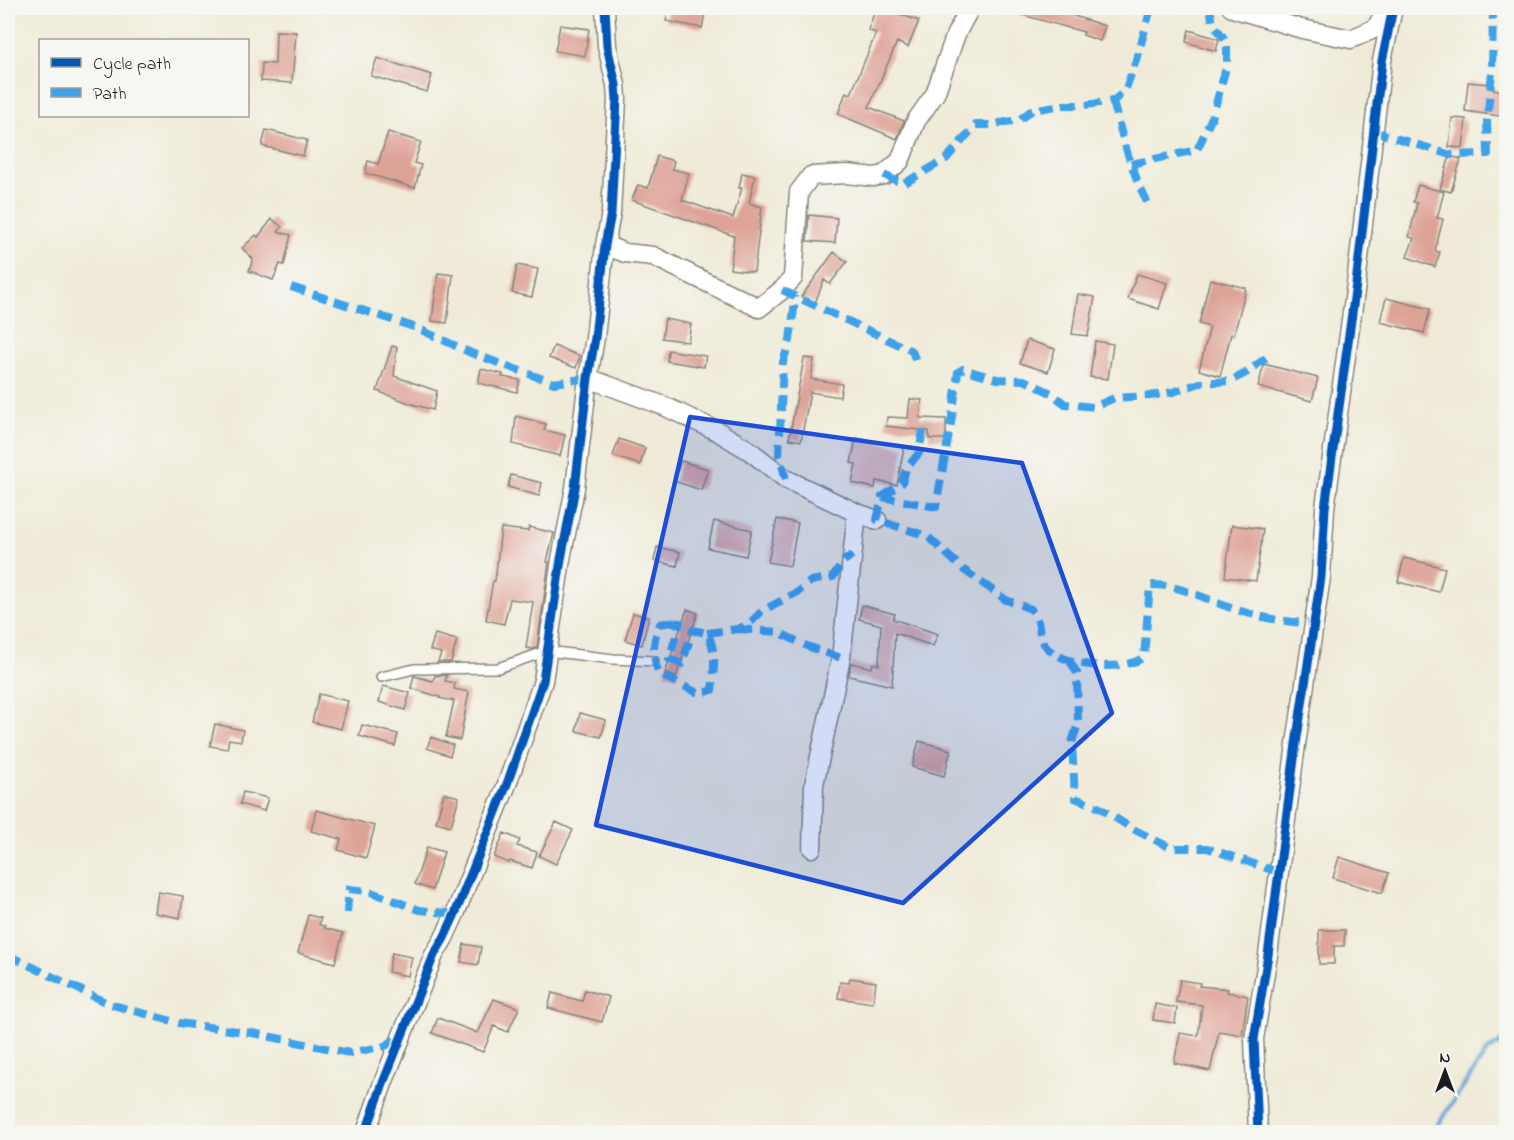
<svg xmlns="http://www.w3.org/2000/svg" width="1514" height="1140" font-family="'Indie Flower',sans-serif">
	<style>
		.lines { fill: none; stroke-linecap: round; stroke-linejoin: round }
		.stream { stroke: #67a0d6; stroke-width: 4.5 }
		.building { fill: #dea397 }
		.service-casing { stroke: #86847a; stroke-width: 12 }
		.minor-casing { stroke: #86847a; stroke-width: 21 }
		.service { stroke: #fff; stroke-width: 9 }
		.minor { stroke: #fff; stroke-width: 18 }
		.quiet { stroke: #3da2ea; stroke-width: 8; stroke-dasharray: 15 8; stroke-linecap: butt }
		.cycleway-casing { stroke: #f6f6f2; stroke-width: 13 }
		.cycleway { stroke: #0057b8; stroke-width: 9 }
		.marked { fill: #1d4ed8; fill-opacity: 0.2; stroke: #1d4ed8; stroke-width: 4.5; stroke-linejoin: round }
	</style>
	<rect width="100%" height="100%" fill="#f6f6f2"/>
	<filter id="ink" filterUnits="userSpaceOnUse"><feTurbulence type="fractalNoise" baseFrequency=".0167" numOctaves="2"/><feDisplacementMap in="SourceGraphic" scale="12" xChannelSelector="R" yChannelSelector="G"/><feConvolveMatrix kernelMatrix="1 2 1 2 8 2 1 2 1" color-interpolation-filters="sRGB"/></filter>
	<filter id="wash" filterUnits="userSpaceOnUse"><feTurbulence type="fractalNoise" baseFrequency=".008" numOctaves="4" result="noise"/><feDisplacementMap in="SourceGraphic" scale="24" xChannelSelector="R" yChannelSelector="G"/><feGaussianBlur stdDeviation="1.35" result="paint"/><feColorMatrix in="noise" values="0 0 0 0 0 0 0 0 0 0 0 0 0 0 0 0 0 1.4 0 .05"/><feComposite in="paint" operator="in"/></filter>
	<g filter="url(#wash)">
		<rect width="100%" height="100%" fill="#f0ebd8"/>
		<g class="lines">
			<path class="stream" d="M 1430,1132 L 1435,1129 L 1487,1051 L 1506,1039"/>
		</g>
		<g id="blocks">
			<path class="building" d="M 669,8 L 706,8 L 702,28 L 666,21 Z
				M 876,8 L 883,8 L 919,21 L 908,47 L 897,42 L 869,107 L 904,121 L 897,139 L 838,114 L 846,92 L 851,94 L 876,33 L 868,30 Z
				M 1009,8 L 1050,8 L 1105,26 L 1100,41 L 1083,35 L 1084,32 L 1008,11 Z
				M 560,25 L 589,29 L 585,56 L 555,51 Z
				M 1189,30 L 1219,39 L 1216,51 L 1186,42 Z
				M 276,31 L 296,32 L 292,83 L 261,81 L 262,63 L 275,64 Z
				M 377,58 L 432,75 L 427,92 L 371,76 Z
				M 1468,82 L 1489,84 L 1489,88 L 1506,92 L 1506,117 L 1465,111 Z
				M 1452,118 L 1466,119 L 1463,148 L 1449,147 Z
				M 266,130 L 307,140 L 303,156 L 262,146 Z
				M 388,132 L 421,142 L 414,163 L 421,165 L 415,188 L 365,173 L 368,161 L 378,164 Z
				M 657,156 L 674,161 L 672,169 L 689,173 L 682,200 L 733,218 L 742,188 L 739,188 L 742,173 L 755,176 L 749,203 L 762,207 L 754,272 L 730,269 L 734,236 L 632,200 L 638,185 L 648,188 Z
				M 1450,156 L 1461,159 L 1451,192 L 1440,189 Z
				M 1418,185 L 1444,192 L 1437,218 L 1443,219 L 1435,251 L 1440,252 L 1435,267 L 1407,257 L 1414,238 L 1409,237 L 1417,203 L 1413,202 Z
				M 809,215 L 837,218 L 835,243 L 807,241 Z
				M 272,219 L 282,227 L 278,232 L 291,235 L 284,265 L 280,264 L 273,280 L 249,271 L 253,259 L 242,248 L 256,235 L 258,237 Z
				M 834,252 L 847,262 L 830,284 L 824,280 L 815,303 L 801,297 Z
				M 517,265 L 538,269 L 532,297 L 512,293 Z
				M 438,273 L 453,275 L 447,323 L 432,321 Z
				M 1137,274 L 1167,283 L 1159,309 L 1128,299 Z
				M 1210,279 L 1246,288 L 1234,335 L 1231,334 L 1220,376 L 1199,370 L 1210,327 L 1199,324 Z
				M 1078,294 L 1095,297 L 1088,336 L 1072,334 Z
				M 1386,298 L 1430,309 L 1424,333 L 1380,322 Z
				M 665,319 L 691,324 L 688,342 L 662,338 Z
				M 1027,340 L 1055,349 L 1048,372 L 1020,363 Z
				M 1095,341 L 1113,344 L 1108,379 L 1090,377 Z
				M 392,346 L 397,347 L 394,376 L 437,391 L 433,410 L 412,404 L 377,391 Z
				M 554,346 L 580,356 L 576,368 L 549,358 Z
				M 668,350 L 706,356 L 704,367 L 667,361 Z
				M 804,358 L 814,359 L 811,379 L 842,384 L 840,397 L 810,392 L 801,441 L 789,439 Z
				M 1264,364 L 1318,378 L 1312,401 L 1258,387 Z
				M 481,369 L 503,374 L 502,377 L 520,380 L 517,392 L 478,383 Z
				M 910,399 L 922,400 L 920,418 L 946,419 L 946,439 L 929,439 L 929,431 L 886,426 L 887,417 L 908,418 Z
				M 516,416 L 546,424 L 544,430 L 565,435 L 560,456 L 513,444 Z
				M 856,438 L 904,447 L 897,485 L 876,481 L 875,488 L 852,483 L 856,464 L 851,463 Z
				M 619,439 L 645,448 L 640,465 L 613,456 Z
				M 681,461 L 708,469 L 701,490 L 674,481 Z
				M 511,475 L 542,483 L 539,496 L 508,487 Z
				M 777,519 L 798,523 L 790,566 L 768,562 Z
				M 714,521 L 752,530 L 746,556 L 708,548 Z
				M 1232,525 L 1263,529 L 1256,581 L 1225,577 Z
				M 529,527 L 554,533 L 547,562 L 549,562 L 537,647 L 533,649 L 526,648 L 533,602 L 510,599 L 504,624 L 486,620 L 493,581 L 495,581 L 501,528 L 528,531 Z
				M 657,547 L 680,552 L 677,566 L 654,561 Z
				M 1404,558 L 1445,568 L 1439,592 L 1398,582 Z
				M 862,605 L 895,614 L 893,619 L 938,634 L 933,646 L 895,633 L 892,686 L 849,676 L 851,663 L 872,668 L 873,663 L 879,665 L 881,625 L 859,619 Z
				M 687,609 L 698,613 L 676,677 L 665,673 Z
				M 633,613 L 649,617 L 642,645 L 625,640 Z
				M 435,634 L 457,640 L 451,662 L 438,662 L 441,653 L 430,650 Z
				M 447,675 L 445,681 L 455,683 L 454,689 L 469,692 L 460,740 L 446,737 L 454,701 L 439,698 L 440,697 L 411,688 L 414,676 L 433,681 L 435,676 Z
				M 383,686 L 410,693 L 405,710 L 379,702 Z
				M 319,694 L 348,701 L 341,729 L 312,722 Z
				M 580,713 L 606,720 L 601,737 L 576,731 Z
				M 215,724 L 243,730 L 241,741 L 229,739 L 227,749 L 210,746 Z
				M 362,725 L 398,734 L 395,746 L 359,736 Z
				M 431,737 L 453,745 L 450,756 L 427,748 Z
				M 919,741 L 951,750 L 944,776 L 912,767 Z
				M 243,792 L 268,798 L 264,811 L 240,804 Z
				M 444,793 L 459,797 L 451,826 L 436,822 Z
				M 316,810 L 375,826 L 366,858 L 338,850 L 341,839 L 311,831 Z
				M 556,822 L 573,830 L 556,864 L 539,856 Z
				M 504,833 L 520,840 L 517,846 L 537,852 L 532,868 L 510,861 L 509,863 L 494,857 Z
				M 427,847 L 444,852 L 432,890 L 415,884 Z
				M 1339,857 L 1389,873 L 1382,893 L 1333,878 Z
				M 158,892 L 183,896 L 180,918 L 155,913 Z
				M 308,915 L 321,918 L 319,925 L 325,926 L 324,928 L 343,933 L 335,963 L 298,953 Z
				M 1319,930 L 1345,930 L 1344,946 L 1334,946 L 1334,964 L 1319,964 Z
				M 464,944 L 481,947 L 478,965 L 461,962 Z
				M 392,953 L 412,957 L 408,976 L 388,972 Z
				M 850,978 L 876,982 L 873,1003 L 838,998 L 840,982 L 849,983 Z
				M 1180,980 L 1200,983 L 1199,986 L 1228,989 L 1227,992 L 1248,996 L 1242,1035 L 1219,1031 L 1210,1071 L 1174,1063 L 1180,1033 L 1198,1036 L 1202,1005 L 1176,1002 Z
				M 585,990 L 609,997 L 602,1022 L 548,1008 L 552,993 L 582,1001 Z
				M 494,999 L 519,1008 L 508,1032 L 494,1026 L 483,1052 L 432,1033 L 438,1018 L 478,1033 Z
				M 1155,1004 L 1177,1008 L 1175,1023 L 1153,1020 Z"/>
		</g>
	</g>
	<g filter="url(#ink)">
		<use href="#blocks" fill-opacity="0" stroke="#86847a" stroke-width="1.5"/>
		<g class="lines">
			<g class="service-casing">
				<path id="service" d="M 381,677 L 414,669 L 498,668 L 547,651 L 613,659 L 654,661"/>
			</g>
			<g class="minor-casing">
				<path id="minor" d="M 1232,8 L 1302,29 L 1351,39 L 1376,28 L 1387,8
					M 605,245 L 625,253 L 653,256 L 759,308 L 782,290 L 793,278 L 799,192 L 811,176 L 847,174 L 874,177 L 884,175 L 900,161 L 916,121 L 935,94 L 956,34 L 970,8
					M 588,378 L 664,406 L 717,431 L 750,451 L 786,479 L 857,513 L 877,520
					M 812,848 L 814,785 L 841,658 L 857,513
					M 366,1132 L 383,1083 L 434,955 L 444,938 L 455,914 L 507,784 L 543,681 L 561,559 L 575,488 L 588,378 L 595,338 L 605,245 L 611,213 L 617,99 L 616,85 L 607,46 L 605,8
					M 1258,1132 L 1254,1039 L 1268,955 L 1296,744 L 1321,577 L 1325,508 L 1356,284 L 1382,61 L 1393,8"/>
			</g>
			<use href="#service" class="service"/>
			<use href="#minor" class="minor"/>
			<path class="quiet" d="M 1113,101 C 1122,137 1132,173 1149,206
				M 1373,131 L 1451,155 L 1488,154 L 1487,121 L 1492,72 L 1493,8
				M 1131,164 L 1197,150 L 1213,115 L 1227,64 L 1227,42 L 1213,24 L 1210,8
				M 884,175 L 903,184 L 946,159 L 976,125 L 988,125 L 1019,120 L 1032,110 L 1063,105 L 1086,105 L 1113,101 L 1125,91 L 1137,58 L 1151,8
				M 291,287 L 417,328 L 471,353 L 554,383 L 588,378
				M 782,290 L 912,351 L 918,366
				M 1266,358 L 1246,373 L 1230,381 L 1200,383 L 1173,392 L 1150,396 L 1114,398 L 1094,407 L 1065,404 L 1051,393 L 1024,380 L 997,379 L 963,369 L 958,372 L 953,411 L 936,507 L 882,497 L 877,520 L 927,536 L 964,570 L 1006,600 L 1031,609 C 1033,613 1037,618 1038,622 C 1040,630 1039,636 1044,644 C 1059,667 1123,673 1144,657 L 1150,585 C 1178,584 1205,599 1231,608 C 1258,617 1286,623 1314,623
				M 786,479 L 779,455 L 783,362 L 790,340 L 794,309 L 794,296
				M 882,497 L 902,483 L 906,469 L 919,453 L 923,430
				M 671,622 L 680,623 L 669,659 L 682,664 L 693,630 L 707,633 C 717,649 714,671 712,690 L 700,694 L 659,674 C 652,656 652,642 660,624 Z
				M 738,629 L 778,632 L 807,646 L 841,658
				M 707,633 L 738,629 L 750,623 L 762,611 L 798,592 L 811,581 L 833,577 L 844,561 L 852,555
				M 1070,661 L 1077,673 L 1078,724 L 1072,742 L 1075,798 L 1100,808 L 1131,828 L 1171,848 L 1207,848 L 1278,872
				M 347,913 L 349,889 L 368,891 L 420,910 L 455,914
				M 8,955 L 109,1004 L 179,1023 L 252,1033 L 350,1053 L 385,1046 L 401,1036"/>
			<g class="cycleway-casing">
				<path id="cycleway" d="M 366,1132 L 383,1083 L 434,955 L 444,938 L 455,914 L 507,784 L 543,681 L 561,559 L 575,488 L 588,378 L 595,338 L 605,245 L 611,213 L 617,99 L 616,85 L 607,46 L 605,8
					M 1258,1132 L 1254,1039 L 1268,955 L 1296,744 L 1321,577 L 1325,508 L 1356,284 L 1382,61 L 1393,8"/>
			</g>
			<use href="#cycleway" class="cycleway"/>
		</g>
	</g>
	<path class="marked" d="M 690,417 L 1022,463 L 1112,713 L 903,903 L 596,825 Z"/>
	<rect width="1514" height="1140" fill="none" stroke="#f6f6f2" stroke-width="30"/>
	<rect x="39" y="39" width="210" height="78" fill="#f6f6f2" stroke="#9f9f9c" stroke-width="1.5"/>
	<rect x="51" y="58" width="30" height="9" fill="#0057b8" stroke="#9f9f9c" stroke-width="1.5"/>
	<text x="93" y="69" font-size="18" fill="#1c1c1c">Cycle path</text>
	<rect x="51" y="88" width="30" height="9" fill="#3da2ea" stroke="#9f9f9c" stroke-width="1.5"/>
	<text x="93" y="99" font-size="18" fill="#1c1c1c">Path</text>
	<g transform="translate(1445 1071)" stroke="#f6f6f2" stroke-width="4.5" paint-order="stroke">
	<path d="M0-4.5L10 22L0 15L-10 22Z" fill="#1c1c1c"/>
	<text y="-9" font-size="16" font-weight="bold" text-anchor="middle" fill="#1c1c1c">N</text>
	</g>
</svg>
